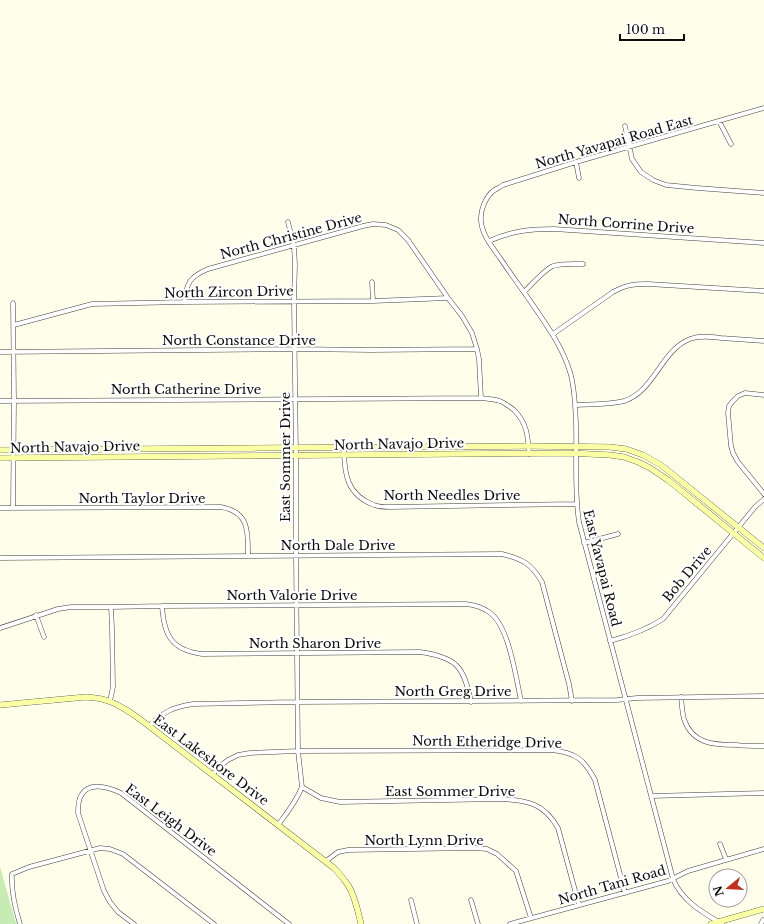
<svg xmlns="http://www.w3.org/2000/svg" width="764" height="924" font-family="'Libre Baskerville',serif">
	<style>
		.green { fill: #c6ebb3 }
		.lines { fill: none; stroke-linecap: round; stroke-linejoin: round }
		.street-casing { stroke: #3f3f3f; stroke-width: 5 }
		.secondary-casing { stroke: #2e2e2e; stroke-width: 6 }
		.street { stroke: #fff; stroke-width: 4 }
		.secondary { stroke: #faffa6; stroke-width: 5.5 }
		.labels { text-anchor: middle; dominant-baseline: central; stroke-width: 4; stroke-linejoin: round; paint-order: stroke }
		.street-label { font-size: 13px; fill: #0c0c0c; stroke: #fff }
	</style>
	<rect width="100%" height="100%" fill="#fffeeb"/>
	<path class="green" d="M 0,867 L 15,920 L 17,924 L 0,924 Z"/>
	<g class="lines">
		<g class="street-casing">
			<path id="street" d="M 719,121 L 731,144
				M 625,126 L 632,159 L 641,172 L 653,180 L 666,185 L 697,188 L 764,193
				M 576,162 L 579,178
				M 288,222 L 294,246 L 295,265 L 294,301 L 296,456 L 296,556 L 298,751 L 302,787 L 321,798 L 340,802 L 500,799 C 527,800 544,803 558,828 L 579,905
				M 489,241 C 512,231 529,229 554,229 L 764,243
				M 372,282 L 373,301
				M 524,292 C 532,284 544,270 553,266 C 562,263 573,264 583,264
				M 184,302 C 187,283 189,277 208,269 L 363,226 L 373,224 L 386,225 L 398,230 L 408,240 L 448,298 L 462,316 L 472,333 L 477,349 L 479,359 L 481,398
				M 14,325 L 92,304 L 184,302 L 373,301 L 448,298
				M 553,334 L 613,292 C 626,285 633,284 648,284 L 764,291
				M 0,352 L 295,349 L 371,350 L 477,349
				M 764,395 L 745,393 L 738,396 L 733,401 L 729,406 L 728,413 L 731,446 L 733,453 L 738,462 L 764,494
				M 0,401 L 481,398 C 488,399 494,399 500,401 C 505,403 510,407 514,410 C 527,423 528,436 529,454
				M 575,405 C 591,404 609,405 624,401 C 655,391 661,350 690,339 C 700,335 711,337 721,338 C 735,339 750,340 764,341
				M 344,448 C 344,474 347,495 374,505 C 379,507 385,507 390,507 L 576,504
				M 0,508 L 221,507 C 250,512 248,533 248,556
				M 13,508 L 14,401 L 13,303
				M 584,543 L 618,534
				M 0,558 L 502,554 C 522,559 531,563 542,582 L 569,684 L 572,701
				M 162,606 C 164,635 171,650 202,654 L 420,652 C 456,657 464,666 471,702
				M 36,615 L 44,637
				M 0,628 L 58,609 L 71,607 L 111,607 L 162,606 L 466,604 C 474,605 482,607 489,612 C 509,625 516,678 521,701
				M 610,641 C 629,636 646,630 663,619 L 755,507 L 764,499
				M 681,697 C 682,705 682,712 684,719 C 692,744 714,745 736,745 C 745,746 755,746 764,746
				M 110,701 L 113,687 L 112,628 L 111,607
				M 149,726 C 163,712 173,707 193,704 L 298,702 L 617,700 L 637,698 L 764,696
				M 212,775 L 220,766 L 228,760 L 238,755 L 250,753 L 298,751 L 552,750 C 576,753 584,759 595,780 L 625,893
				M 651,796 L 764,793
				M 278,825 C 287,813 296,802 302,787
				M 720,844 L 726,859
				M 326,861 L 338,852 L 348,850 L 475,848 L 487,849 L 497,854 L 516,871 L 531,918
				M 411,900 L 417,924
				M 471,900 L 478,924
				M 20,924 C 15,908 11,892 12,874 L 29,867 L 100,848 L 110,849 L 123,854 L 214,924
				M 134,924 L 118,912 L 110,902 L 104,891 L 78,813 C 78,807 78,799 82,794 C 91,781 110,788 121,793 L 289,924
				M 510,924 L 668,881 L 688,871 L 764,849
				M 722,924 C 702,912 682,901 673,879 L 579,522 C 574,489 577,456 576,423 C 575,405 575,388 570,372 C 563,349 550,330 537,311 C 525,293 512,276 500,258 C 493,248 482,235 481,221 C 480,211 485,198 493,191 C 496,189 500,187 503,185 L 576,162 L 764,108
				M 761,924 L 763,920"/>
		</g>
		<g class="secondary-casing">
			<path id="secondary" d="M 0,450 L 529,446 L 610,447 L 626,449 L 643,455 L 661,465 L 764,548
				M 0,458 L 568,453 L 610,455 L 624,457 L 638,462 L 650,468 L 668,480 L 764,558
				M 0,705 L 86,697 C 94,698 101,698 108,701 C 123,706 137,717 149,726 L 334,868 C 339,873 344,879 348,885 C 355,896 358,911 361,924
				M 711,924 L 764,909"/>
		</g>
		<use href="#street" class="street"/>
		<use href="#secondary" class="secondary"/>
	</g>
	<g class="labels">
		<g class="street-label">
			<text transform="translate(614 142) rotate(-16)">North Yavapai Road East</text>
			<text transform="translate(626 224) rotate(4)">North Corrine Drive</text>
			<text transform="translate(291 236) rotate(-15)">North Christine Drive</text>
			<text transform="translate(229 292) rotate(-1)">North Zircon Drive</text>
			<text x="239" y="340">North Constance Drive</text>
			<text x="186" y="389">North Catherine Drive</text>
			<text transform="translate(399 444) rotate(-1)">North Navajo Drive</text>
			<text transform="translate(75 447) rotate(-1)">North Navajo Drive</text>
			<text transform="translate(285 457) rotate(-90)">East Sommer Drive</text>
			<text x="452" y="495">North Needles Drive</text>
			<text x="142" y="498">North Taylor Drive</text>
			<text x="338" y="545">North Dale Drive</text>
			<text transform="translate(602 568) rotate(76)">East Yavapai Road</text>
			<text transform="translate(687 574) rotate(-50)">Bob Drive</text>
			<text x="292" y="595">North Valorie Drive</text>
			<text x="315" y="643">North Sharon Drive</text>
			<text x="453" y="691">North Greg Drive</text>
			<text transform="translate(487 742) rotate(1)">North Etheridge Drive</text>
			<text transform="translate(211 760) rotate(37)">East Lakeshore Drive</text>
			<text x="450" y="791">East Sommer Drive</text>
			<text transform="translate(171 820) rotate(37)">East Leigh Drive</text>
			<text x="424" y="840">North Lynn Drive</text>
			<text transform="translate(612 885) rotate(-16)">North Tani Road</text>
		</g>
	</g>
	<g transform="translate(728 888) rotate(252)"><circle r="19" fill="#ffffff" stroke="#9e9e9e"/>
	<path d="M0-3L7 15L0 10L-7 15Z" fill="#c1321e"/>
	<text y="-6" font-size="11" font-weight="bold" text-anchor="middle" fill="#0c0c0c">N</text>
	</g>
	<path d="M620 34v6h64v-6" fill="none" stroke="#0c0c0c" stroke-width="2"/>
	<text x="626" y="34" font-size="12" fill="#0c0c0c" stroke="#ffffff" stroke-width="3" paint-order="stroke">100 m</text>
</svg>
